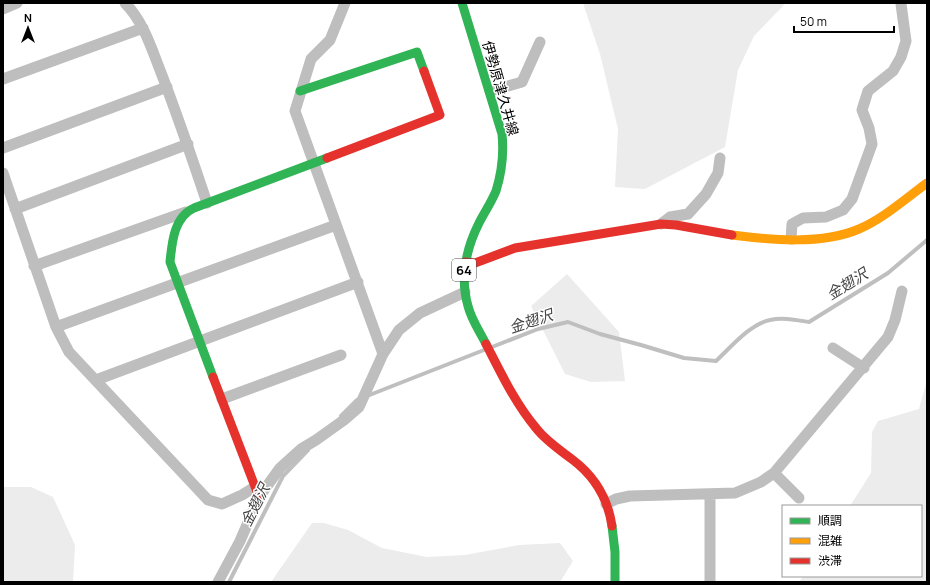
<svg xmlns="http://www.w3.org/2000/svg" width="930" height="585" font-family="Manrope,'Noto Sans JP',sans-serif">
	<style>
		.green { fill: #ececec }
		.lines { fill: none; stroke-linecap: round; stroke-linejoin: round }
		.stream { stroke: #bfbfbf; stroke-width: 4 }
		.street { stroke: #bebebe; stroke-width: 11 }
		.fast { stroke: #30b455; stroke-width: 9 }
		.slow { stroke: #ff9f0a; stroke-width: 9 }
		.jam { stroke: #e5322d; stroke-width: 9 }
		.labels { text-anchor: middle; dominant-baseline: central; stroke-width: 3; stroke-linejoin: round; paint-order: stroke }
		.shield { fill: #fff; stroke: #4c4c4c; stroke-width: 1 }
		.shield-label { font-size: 13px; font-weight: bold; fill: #000 }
		.street-label { font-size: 14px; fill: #000; stroke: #fff }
		.water-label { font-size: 15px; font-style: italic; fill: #444; stroke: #fff }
	</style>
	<rect width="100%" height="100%" fill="#fff"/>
	<path class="green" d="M 583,3 L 784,3 L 783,6 L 754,36 L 738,70 L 725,147 L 645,189 L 615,187 L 618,129 L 600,54 Z
		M 567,274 L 619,332 L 625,381 L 591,382 L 565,374 L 531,306 Z
		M 927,380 L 927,582 L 799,582 L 803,576 L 921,576 L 921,506 L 850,506 L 871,473 L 872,432 L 878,421 L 919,409 Z
		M 3,487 L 31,487 L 53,497 L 75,545 L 73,582 L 3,582 Z
		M 312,523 L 324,523 L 348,530 L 382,548 L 427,557 L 465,555 L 519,545 L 560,543 L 573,561 L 560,582 L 271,582 Z"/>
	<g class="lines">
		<path class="stream" d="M 492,347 L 538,329 L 568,322 L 600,334 L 641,345 L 684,358 L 716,361 C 731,347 750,324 770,320 C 783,317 796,320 809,322 L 888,273 L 927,240
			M 367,396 L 484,350
			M 341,416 L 357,400 L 361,398
			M 229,582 L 283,476 L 308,450"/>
		<path class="street" d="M 125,3 C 143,21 151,47 160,70 C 177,114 192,158 207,203
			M 345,3 L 330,40 L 311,59 L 295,111 L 383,354
			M 3,9 L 17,3
			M 3,79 L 143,28
			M 490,91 L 522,82 L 540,42
			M 3,148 L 167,87
			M 3,173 L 56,327 L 69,352 L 208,500 L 222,504 L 242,495 L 255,487
			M 15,209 L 188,144
			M 661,224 L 670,217 L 688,214 L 706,194 L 718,173 L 720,158
			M 791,239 L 792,224 L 803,218 L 826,217 L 843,210 L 852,199 L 872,144 L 869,128 L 862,110 L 868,91 L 893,71 L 901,57 L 906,41 L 901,4 L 901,3
			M 34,266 L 186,212
			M 56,327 L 336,225
			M 833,348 L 864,368
			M 96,380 L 358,282
			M 222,399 L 341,355
			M 774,473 L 799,498
			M 606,504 L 616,499 L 630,496 L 735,493 L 761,482 L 774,473 L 888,337 L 895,320 L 902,291
			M 218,582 L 240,541 L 259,497 L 280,468 L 301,449 L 316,440 L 344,420 L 359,407 L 383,354 L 399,330 L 420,313 L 465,292
			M 710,582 L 710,494"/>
		<path class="fast" d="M 462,3 L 502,134 C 504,154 502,172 496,191 C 491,203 484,213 479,223 C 466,249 460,278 468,306 C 471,319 480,332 486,344
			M 300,91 L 417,52 L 424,71
			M 213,377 L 170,262 C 172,242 174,217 194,208 L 327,158
			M 612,526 L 615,552 L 615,582"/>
		<path class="slow" d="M 732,235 C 771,240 822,245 859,229 C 884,218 905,199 927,183"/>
		<path class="jam" d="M 327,158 L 440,115 L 424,71
			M 465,262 L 475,263 L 515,248 L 661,224 L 676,225 L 732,235
			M 486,344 C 501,373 515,403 536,428 C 546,441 560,450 573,460 C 594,476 608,499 612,526
			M 213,377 L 259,497"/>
	</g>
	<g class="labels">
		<rect class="shield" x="452" y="259" width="24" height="22" rx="3"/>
		<g class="shield-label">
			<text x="464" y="270">64</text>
		</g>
		<g class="street-label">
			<text transform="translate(501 88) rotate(74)">伊勢原津久井線</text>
		</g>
		<g class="water-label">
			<text transform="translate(847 284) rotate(-32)">金翅沢</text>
			<text transform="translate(531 321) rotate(-18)">金翅沢</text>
			<text transform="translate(255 505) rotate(-63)">金翅沢</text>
		</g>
	</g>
	<rect width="930" height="585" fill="none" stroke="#000000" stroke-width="8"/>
	<rect x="782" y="505" width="140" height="72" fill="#ffffff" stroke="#999999"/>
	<rect x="790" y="518" width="20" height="6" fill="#30b455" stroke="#999999"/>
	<text x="818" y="525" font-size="12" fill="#000000">順調</text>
	<rect x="790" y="538" width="20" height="6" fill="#ff9f0a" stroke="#999999"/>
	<text x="818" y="545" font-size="12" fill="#000000">混雑</text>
	<rect x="790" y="558" width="20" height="6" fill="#e5322d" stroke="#999999"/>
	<text x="818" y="565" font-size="12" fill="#000000">渋滞</text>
	<g transform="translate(28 28)" stroke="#ffffff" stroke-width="3" paint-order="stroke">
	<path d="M0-3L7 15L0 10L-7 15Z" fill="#000000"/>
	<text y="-6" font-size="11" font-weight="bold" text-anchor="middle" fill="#000000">N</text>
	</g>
	<path d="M794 26v6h100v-6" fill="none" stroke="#000000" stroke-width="2"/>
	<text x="800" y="26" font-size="12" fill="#000000" stroke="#ffffff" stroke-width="3" paint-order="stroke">50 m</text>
</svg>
